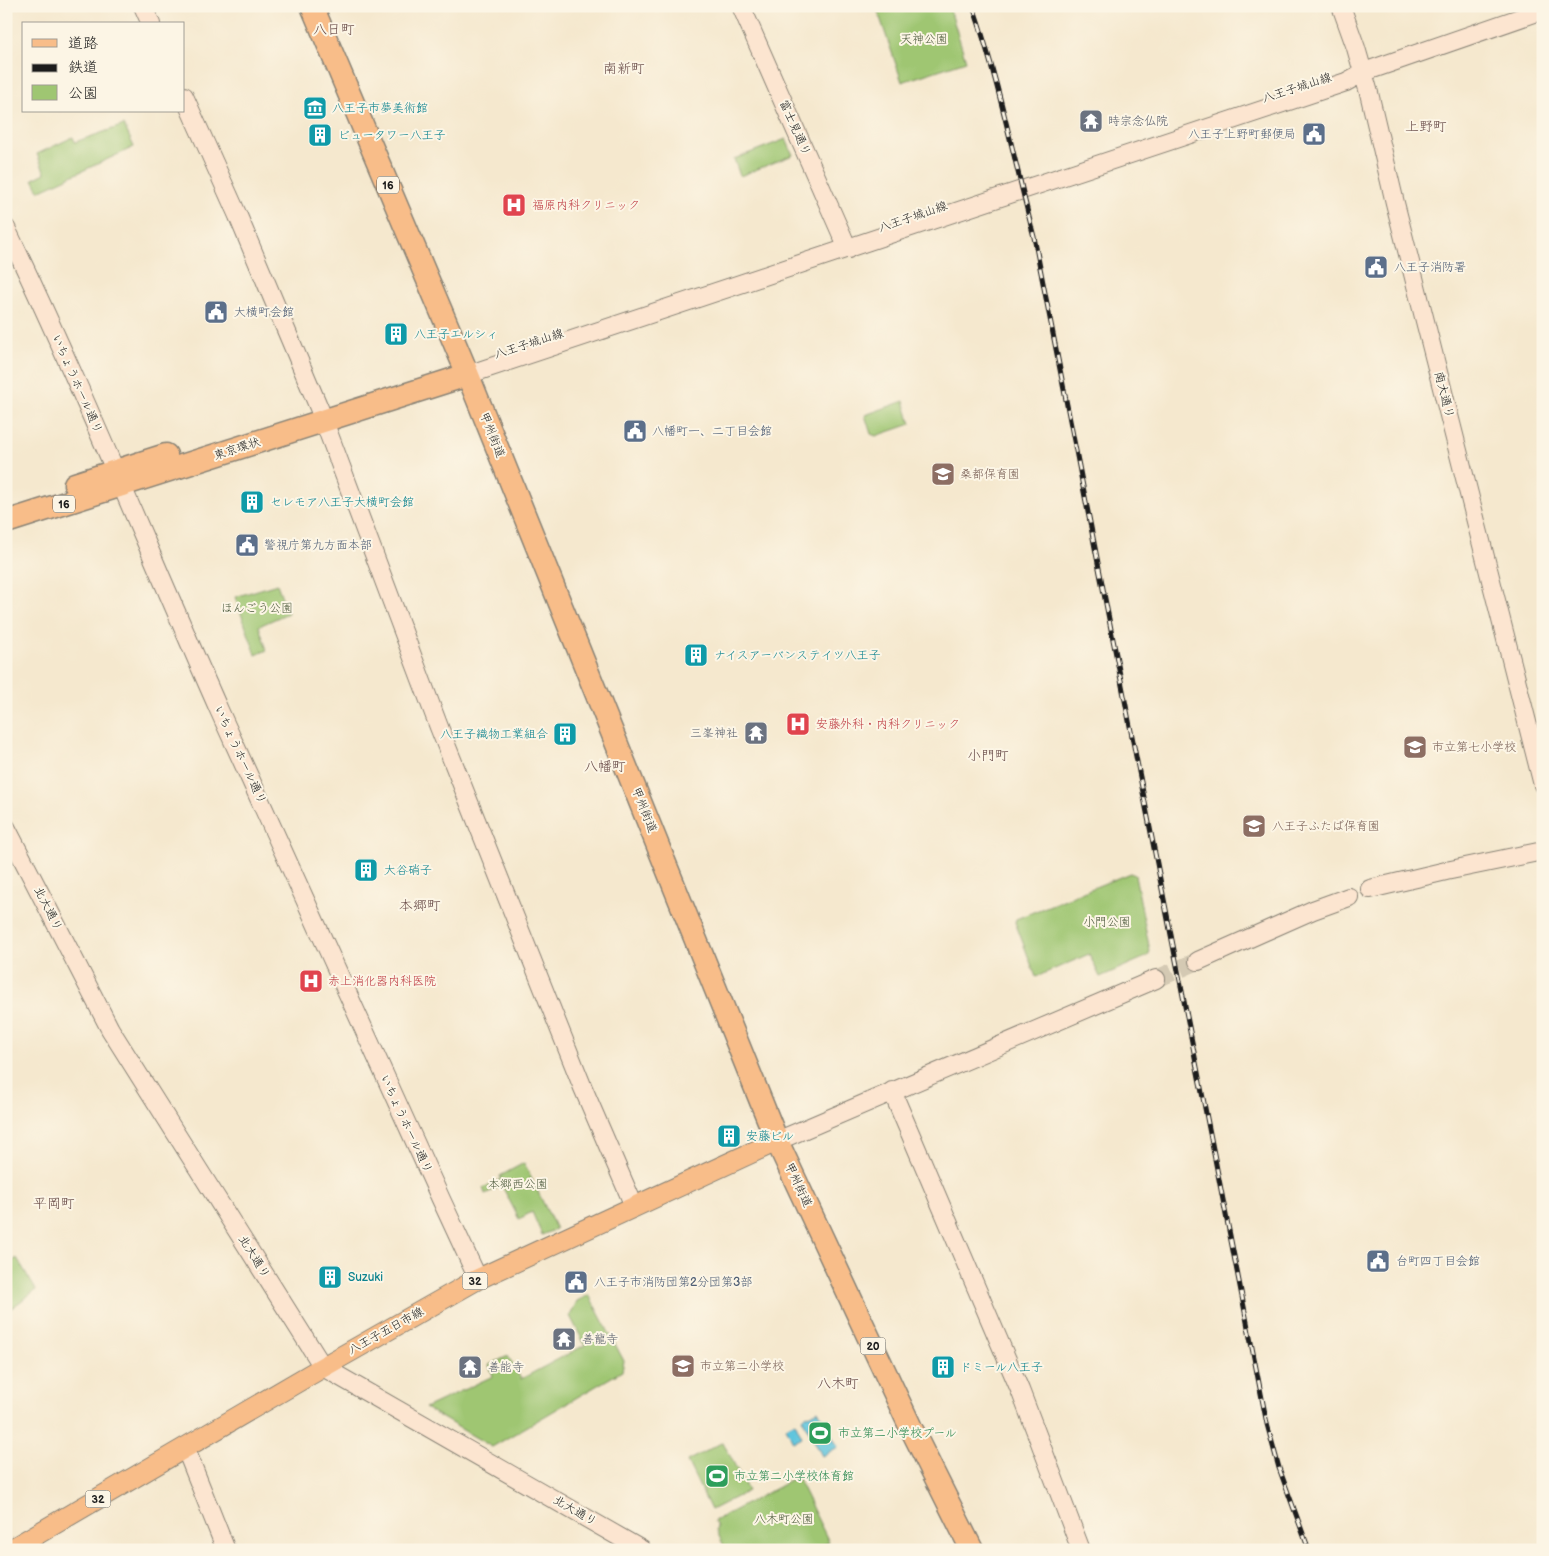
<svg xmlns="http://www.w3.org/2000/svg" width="1549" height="1556" font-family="'Balsamiq Sans','Klee One',sans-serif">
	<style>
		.green { fill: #9fc672; stroke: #5e7147 }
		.water { fill: #60c5dd; stroke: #3e707c }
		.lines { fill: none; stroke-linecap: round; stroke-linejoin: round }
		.secondary-tunnel { stroke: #d4c9b3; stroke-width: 18; stroke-dasharray: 18 9; stroke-linecap: butt }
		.secondary-casing { stroke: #888275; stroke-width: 20 }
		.primary-casing { stroke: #888275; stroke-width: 22 }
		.highway-casing { stroke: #888275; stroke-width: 25 }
		.secondary { stroke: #fce5d0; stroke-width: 18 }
		.primary { stroke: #f8bd89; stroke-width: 20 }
		.highway { stroke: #f8bd89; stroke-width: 22 }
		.rail-casing { stroke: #1c1c1c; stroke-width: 5 }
		.rail { stroke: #fcf5e5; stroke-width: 3; stroke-dasharray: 9; stroke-linecap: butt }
		.labels { text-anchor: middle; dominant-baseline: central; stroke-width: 4; stroke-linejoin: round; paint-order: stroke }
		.shield { fill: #fcf5e5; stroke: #5f5d58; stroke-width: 1 }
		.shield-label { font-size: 11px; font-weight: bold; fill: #1c1c1c }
		.park-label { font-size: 12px; fill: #4a583a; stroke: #fcf5e5 }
		.street-label { font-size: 12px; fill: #1c1c1c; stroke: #fcf5e5 }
		.culture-label { font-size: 12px; fill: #0d838f; stroke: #fcf5e5; text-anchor: start }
		.worship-label { font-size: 12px; fill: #5b616d; stroke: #fcf5e5; text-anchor: start }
		.service-label { font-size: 12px; fill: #4e5e75; stroke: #fcf5e5; text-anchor: start }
		.health-label { font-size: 12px; fill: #be3a42; stroke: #fcf5e5; text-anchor: start }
		.education-label { font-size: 12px; fill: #785e54; stroke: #fcf5e5; text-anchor: start }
		.leisure-label { font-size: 12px; fill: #27864d; stroke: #fcf5e5; text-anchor: start }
		.neighbourhood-label { font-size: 14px; fill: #6b4e4b; stroke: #fcf5e5 }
	</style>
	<rect width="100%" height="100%" fill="#fcf5e5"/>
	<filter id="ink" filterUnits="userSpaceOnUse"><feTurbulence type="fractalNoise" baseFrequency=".02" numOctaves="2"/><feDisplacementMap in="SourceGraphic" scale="10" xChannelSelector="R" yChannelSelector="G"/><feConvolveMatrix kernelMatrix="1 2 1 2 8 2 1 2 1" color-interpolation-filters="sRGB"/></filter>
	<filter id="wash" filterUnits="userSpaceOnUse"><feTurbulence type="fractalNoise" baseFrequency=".0096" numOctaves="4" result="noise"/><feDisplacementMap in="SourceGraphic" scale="20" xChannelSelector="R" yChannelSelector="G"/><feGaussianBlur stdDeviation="1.12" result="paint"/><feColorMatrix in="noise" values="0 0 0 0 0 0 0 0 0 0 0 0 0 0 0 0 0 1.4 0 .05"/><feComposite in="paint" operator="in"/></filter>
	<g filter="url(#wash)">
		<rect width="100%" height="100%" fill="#f5e8ce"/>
		<path class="green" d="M 876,6 L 949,6 L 966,61 L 902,82 Z
			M 124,125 L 134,147 L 39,191 L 33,179 L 45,173 L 37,154 L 73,137 L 75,142 Z
			M 786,139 L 793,155 L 740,176 L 734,159 Z
			M 904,401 L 911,424 L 876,436 L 871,434 L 865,415 Z
			M 277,584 L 288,613 L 259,626 L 267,650 L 256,655 L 235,597 Z
			M 1130,873 L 1135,875 L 1150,951 L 1148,956 L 1100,977 L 1089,954 L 1036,977 L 1015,922 L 1016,919 Z
			M 524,1163 L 556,1229 L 542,1235 L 532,1212 L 519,1219 L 502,1186 L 485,1194 L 483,1188 L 501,1179 L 500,1176 Z
			M 17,1258 L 36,1290 L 6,1312 L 6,1265 Z
			M 589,1295 L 624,1361 L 622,1371 L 492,1447 L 425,1408 L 493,1376 L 489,1365 L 508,1356 L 521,1379 L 585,1345 L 570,1316 L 577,1301 Z
			M 723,1442 L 748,1491 L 711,1510 L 687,1461 Z
			M 797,1477 L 829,1542 L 812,1550 L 726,1550 L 716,1530 L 717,1527 L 714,1521 Z"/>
		<path class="water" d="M 818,1410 L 838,1447 L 822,1456 L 802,1418 Z
			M 795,1422 L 802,1437 L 793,1442 L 786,1427 Z"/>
	</g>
	<g filter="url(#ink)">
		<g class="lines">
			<path class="secondary-tunnel" d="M 1156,979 L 1198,961"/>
			<g class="secondary-casing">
				<path id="secondary" d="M 143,6 L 151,24
					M 741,6 L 848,249
					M 1341,6 L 1356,48 L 1369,93 L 1395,203 L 1543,785
					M 184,96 L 238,216 L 319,408 L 439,727 L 583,1088 L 634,1206
					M 6,228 C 82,387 148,550 219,710 C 304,900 390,1090 478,1279
					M 467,375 L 1346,82 L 1364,72 L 1543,10
					M 6,827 L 110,1029 L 323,1367 L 642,1550
					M 1370,889 L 1446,871 L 1543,851
					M 1198,961 L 1313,910 L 1349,897
					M 892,1091 L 1020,1390 L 1081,1550
					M 777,1141 L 1156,979
					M 185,1447 L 226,1550"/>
			</g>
			<g class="primary-casing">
				<path id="primary" d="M 10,1550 L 323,1367 L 478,1279 L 777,1141"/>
			</g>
			<g class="highway-casing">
				<path id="highway" d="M 312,6 L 463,363 L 777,1141 L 911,1428 L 972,1550
					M 75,484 L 166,455
					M 6,522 L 467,375"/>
			</g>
			<use href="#secondary" class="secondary"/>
			<use href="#primary" class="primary"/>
			<use href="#highway" class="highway"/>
			<g class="rail-casing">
				<path id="rail" d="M 973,6 C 999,82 1014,160 1034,237 L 1267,1424 L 1279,1468 L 1309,1550"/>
			</g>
			<use href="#rail" class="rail"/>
		</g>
	</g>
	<defs>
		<g id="museum-square" transform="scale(1.25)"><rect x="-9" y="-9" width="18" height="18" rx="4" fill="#0f9aa8" stroke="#fcf5e5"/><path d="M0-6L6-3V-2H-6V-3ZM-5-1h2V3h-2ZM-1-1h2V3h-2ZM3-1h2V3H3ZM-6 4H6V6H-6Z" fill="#fff"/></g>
		<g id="temple-square" transform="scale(1.25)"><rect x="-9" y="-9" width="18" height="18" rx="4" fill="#6b7280" stroke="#fcf5e5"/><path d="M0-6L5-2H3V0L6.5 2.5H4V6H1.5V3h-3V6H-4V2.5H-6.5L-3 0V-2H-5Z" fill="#fff"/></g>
		<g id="civic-square" transform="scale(1.25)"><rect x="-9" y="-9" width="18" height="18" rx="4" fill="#5c6f8a" stroke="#fcf5e5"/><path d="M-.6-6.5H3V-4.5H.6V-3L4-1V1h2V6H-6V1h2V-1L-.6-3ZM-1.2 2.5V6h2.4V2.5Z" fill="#fff"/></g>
		<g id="building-square" transform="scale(1.25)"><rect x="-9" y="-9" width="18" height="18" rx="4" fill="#0f9aa8" stroke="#fcf5e5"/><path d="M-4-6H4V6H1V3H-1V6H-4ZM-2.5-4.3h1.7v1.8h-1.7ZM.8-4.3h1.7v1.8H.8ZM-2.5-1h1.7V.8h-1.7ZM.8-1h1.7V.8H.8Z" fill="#fff"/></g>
		<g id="hospital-square" transform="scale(1.25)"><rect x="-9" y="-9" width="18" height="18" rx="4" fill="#e0444e" stroke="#fcf5e5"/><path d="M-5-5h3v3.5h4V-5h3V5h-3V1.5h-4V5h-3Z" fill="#fff"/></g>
		<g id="school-square" transform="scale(1.25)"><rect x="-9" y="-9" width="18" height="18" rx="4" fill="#8d6e63" stroke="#fcf5e5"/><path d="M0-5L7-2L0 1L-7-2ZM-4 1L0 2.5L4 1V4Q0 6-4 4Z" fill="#fff"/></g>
		<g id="stadium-square" transform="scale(1.25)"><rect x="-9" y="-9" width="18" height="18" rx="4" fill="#2e9e5b" stroke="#fcf5e5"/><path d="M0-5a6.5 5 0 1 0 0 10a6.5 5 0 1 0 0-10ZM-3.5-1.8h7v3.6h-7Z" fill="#fff"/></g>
	</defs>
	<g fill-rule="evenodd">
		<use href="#museum-square" x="315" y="108"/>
		<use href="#temple-square" x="1091" y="121"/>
		<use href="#civic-square" x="1314" y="134"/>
		<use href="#building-square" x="320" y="135"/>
		<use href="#hospital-square" x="514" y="205"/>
		<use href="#civic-square" x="1376" y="267"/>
		<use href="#civic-square" x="216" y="312"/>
		<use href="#building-square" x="396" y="334"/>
		<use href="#civic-square" x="635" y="431"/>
		<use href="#school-square" x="943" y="474"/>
		<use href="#building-square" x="252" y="502"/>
		<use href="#civic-square" x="247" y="545"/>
		<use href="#building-square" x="696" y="655"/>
		<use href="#hospital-square" x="798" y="724"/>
		<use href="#temple-square" x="756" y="733"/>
		<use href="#building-square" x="565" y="734"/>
		<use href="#school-square" x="1415" y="747"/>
		<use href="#school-square" x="1254" y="826"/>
		<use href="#building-square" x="366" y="870"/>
		<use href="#hospital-square" x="311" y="981"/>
		<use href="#building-square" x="729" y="1136"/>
		<use href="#civic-square" x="1378" y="1261"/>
		<use href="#building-square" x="330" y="1277"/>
		<use href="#civic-square" x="576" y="1282"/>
		<use href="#temple-square" x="564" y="1339"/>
		<use href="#school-square" x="683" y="1366"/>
		<use href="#temple-square" x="470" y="1367"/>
		<use href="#building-square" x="943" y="1367"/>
		<use href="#stadium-square" x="820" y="1433"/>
		<use href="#stadium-square" x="717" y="1476"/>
	</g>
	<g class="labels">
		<g class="shield">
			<rect x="377" y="176.5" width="22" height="17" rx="4"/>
			<rect x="53" y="495.5" width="22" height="17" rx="4"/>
			<rect x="462.5" y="1272.5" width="25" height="17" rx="4"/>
			<rect x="860.5" y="1337.5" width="25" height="17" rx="4"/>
			<rect x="85.5" y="1490.5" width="25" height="17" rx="4"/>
		</g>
		<g class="shield-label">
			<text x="388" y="185">16</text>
			<text x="64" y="504">16</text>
			<text x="475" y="1281">32</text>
			<text x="873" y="1346">20</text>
			<text x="98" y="1499">32</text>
		</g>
		<g class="park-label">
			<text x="924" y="39">天神公園</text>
			<text x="257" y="608">ほんごう公園</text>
			<text x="1107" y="922">小門公園</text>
			<text x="518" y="1184">本郷西公園</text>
			<text x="784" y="1519">八木町公園</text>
		</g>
		<g class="street-label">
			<text transform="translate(1297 88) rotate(-18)">八王子城山線</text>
			<text transform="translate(795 128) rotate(66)">富士見通り</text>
			<text transform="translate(913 217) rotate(-19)">八王子城山線</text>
			<text transform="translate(529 344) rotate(-18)">八王子城山線</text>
			<text transform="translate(77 384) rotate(66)">いちょうホール通り</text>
			<text transform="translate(1444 395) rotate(76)">南大通り</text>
			<text transform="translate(492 435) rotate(68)">甲州街道</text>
			<text transform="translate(237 449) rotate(-18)">東京環状</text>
			<text transform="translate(240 755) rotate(65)">いちょうホール通り</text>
			<text transform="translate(644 810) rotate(68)">甲州街道</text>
			<text transform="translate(48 909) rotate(63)">北大通り</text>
			<text transform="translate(406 1124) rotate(65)">いちょうホール通り</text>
			<text transform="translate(798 1185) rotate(65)">甲州街道</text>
			<text transform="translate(254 1257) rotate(58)">北大通り</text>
			<text transform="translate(386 1331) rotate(-29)">八王子五日市線</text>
			<text transform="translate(575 1511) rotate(30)">北大通り</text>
		</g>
		<g class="culture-label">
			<text x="332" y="108">八王子市夢美術館</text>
			<text x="338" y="135">ビュータワー八王子</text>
			<text x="414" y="334">八王子エルシィ</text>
			<text x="270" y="502">セレモア八王子大横町会館</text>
			<text x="714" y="655">ナイスアーバンステイツ八王子</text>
			<text x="548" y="734" text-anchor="end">八王子織物工業組合</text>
			<text x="384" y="870">大谷硝子</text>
			<text x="746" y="1136">安藤ビル</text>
			<text x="348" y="1277">Suzuki</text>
			<text x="960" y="1367">ドミール八王子</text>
		</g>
		<g class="worship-label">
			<text x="1108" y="121">時宗念仏院</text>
			<text x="738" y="733" text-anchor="end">三峯神社</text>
			<text x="582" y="1339">善龍寺</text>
			<text x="488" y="1367">善能寺</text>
		</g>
		<g class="service-label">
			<text x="1296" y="134" text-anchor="end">八王子上野町郵便局</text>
			<text x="1394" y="267">八王子消防署</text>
			<text x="234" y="312">大横町会館</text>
			<text x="652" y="431">八幡町一、二丁目会館</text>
			<text x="264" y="545">警視庁第九方面本部</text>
			<text x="1396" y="1261">台町四丁目会館</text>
			<text x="594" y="1282">八王子市消防団第2分団第3部</text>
		</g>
		<g class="health-label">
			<text x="532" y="205">福原内科クリニック</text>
			<text x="816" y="724">安藤外科・内科クリニック</text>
			<text x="328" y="981">赤上消化器内科医院</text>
		</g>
		<g class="education-label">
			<text x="960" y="474">桑都保育園</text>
			<text x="1432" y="747">市立第七小学校</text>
			<text x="1272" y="826">八王子ふたば保育園</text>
			<text x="700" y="1366">市立第二小学校</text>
		</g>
		<g class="leisure-label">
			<text x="838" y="1433">市立第二小学校プール</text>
			<text x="734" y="1476">市立第二小学校体育館</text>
		</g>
		<g class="neighbourhood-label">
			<text x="334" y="29">八日町</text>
			<text x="624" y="68">南新町</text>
			<text x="1426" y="126">上野町</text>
			<text x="988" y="755">小門町</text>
			<text x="605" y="766">八幡町</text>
			<text x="420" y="905">本郷町</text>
			<text x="54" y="1203">平岡町</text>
			<text x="838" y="1383">八木町</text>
		</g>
	</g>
	<rect width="1549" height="1556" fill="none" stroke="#fcf5e5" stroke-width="25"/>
	<rect x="22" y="22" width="162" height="90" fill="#fcf5e5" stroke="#a29e95"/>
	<rect x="32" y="39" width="25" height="8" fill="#f8bd89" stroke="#a29e95"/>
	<text x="68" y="48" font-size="15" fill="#1c1c1c">道路</text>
	<rect x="32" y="64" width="25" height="8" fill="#1c1c1c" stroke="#a29e95"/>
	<text x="68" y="72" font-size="15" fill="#1c1c1c">鉄道</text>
	<rect x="32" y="85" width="25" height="15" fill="#9fc672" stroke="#a29e95"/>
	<text x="68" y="98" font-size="15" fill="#1c1c1c">公園</text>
</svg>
